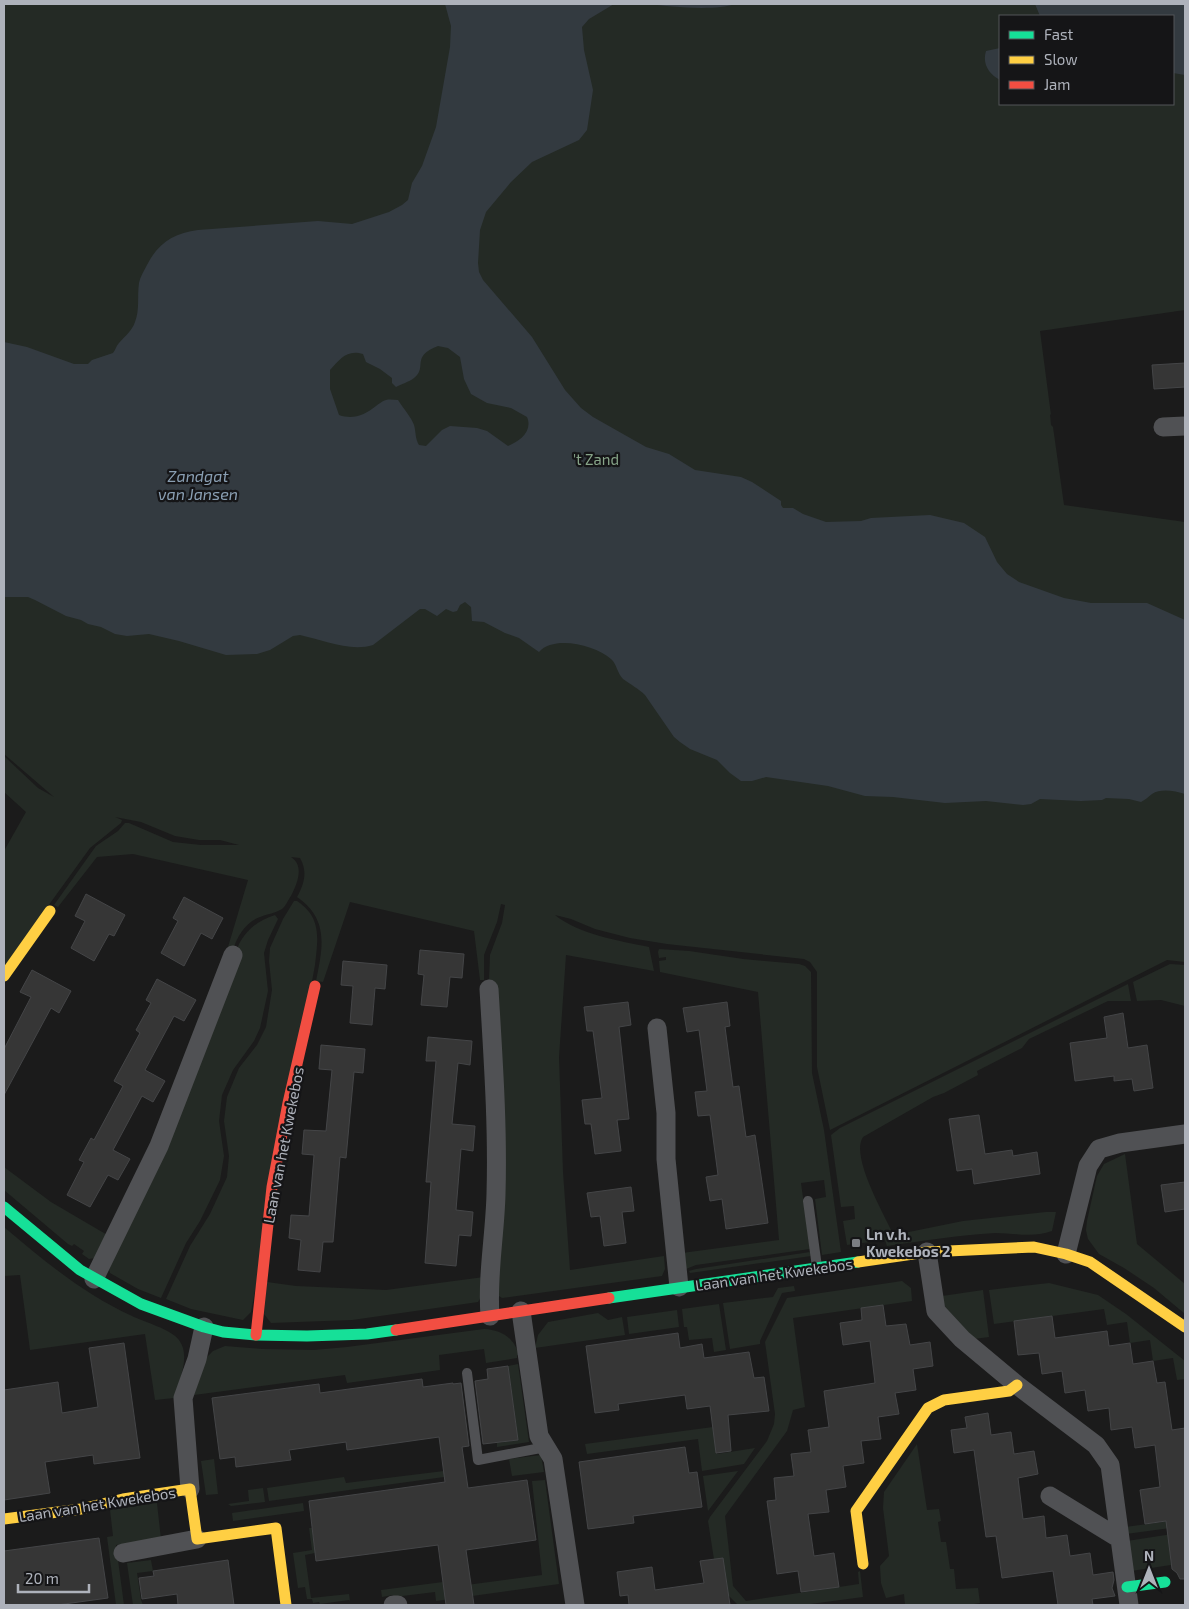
<svg xmlns="http://www.w3.org/2000/svg" width="1189" height="1609" font-family="'Exo 2',sans-serif">
	<style>
		.green { fill: #242a25; fill-rule: evenodd }
		.water { fill: #333a40; fill-rule: evenodd }
		.building { fill: #363636; stroke: #444547 }
		.lines { fill: none; stroke-linecap: round; stroke-linejoin: round }
		.lane { stroke: #505154; stroke-width: 10 }
		.street { stroke: #505154; stroke-width: 19 }
		.fast { stroke: #16e098; stroke-width: 11 }
		.slow { stroke: #ffcf43; stroke-width: 11 }
		.jam { stroke: #f24e42; stroke-width: 11 }
		.poi-dot { fill: #7b7d83; stroke: #151517; stroke-width: 2 }
		.labels { text-anchor: middle; dominant-baseline: central; stroke-width: 4.5; stroke-linejoin: round; paint-order: stroke }
		.park-label { font-size: 15px; fill: #87a489; stroke: #151517 }
		.street-label { font-size: 15px; fill: #aeb2bb; stroke: #151517 }
		.poi-label { font-size: 15px; font-weight: bold; fill: #aeb2bb; stroke: #151517; text-anchor: start }
		.water-label { font-size: 16px; font-style: italic; fill: #899eb2; stroke: #151517 }
	</style>
	<rect width="100%" height="100%" fill="#1b1b1b"/>
	<path class="green" d="M 4,4 L 1185,4 L 1185,310 L 1040,331 L 1051,415 L 1050,414 L 1051,425 L 1053,427 L 1064,505 L 1185,522 L 1185,962 L 1167,960 L 830,1130 L 817,1067 L 817,972 L 810,962 L 804,959 L 667,944 L 630,938 L 595,929 L 571,919 L 555,915 C 578,934 620,941 649,947 L 654,971 L 566,955 L 559,1057 L 563,1172 L 570,1270 L 664,1256 L 665,1269 L 662,1276 L 502,1298 L 496,1294 L 492,981 L 489,980 L 490,955 L 502,923 L 505,905 L 501,904 L 497,922 L 484,955 L 484,980 L 480,980 L 474,931 L 350,902 L 323,982 L 316,981 C 323,947 329,919 297,897 C 304,884 308,872 300,858 L 291,857 C 305,866 297,884 291,896 C 288,900 286,906 282,909 C 276,913 267,914 260,917 C 246,922 237,936 233,950 L 228,947 L 248,880 L 133,854 L 97,857 L 58,907 L 54,905 L 96,846 L 118,831 L 125,823 L 129,823 L 173,842 L 201,845 L 239,845 L 220,840 L 199,840 L 175,836 L 141,822 L 115,817 L 122,820 L 121,823 L 90,848 L 4,967 L 4,851 L 26,812 L 4,792 L 4,756 L 38,788 L 54,797 L 4,754 ZM 1000,16 L 1173,16 L 1173,104 L 1000,104 Z
		M 294,901 L 297,901 C 322,918 318,938 315,965 L 251,1312 L 243,1320 L 191,1309 L 166,1299 L 190,1246 L 210,1214 L 227,1177 L 229,1156 L 224,1121 L 227,1097 L 239,1068 L 257,1045 L 266,1027 L 272,990 L 269,961 L 270,948 L 283,919 Z
		M 275,915 L 278,919 L 268,940 L 264,953 L 268,991 L 260,1028 L 254,1041 L 233,1070 L 222,1095 L 219,1121 L 224,1156 L 220,1180 L 200,1221 L 186,1243 L 161,1298 L 138,1289 L 110,1273 L 109,1269 L 239,944 C 248,928 258,921 275,915 Z
		M 659,949 L 689,951 L 743,959 L 799,964 L 805,966 L 811,972 L 812,1073 L 824,1130 L 841,1252 L 822,1255 L 815,1199 L 826,1197 L 824,1180 L 801,1183 L 810,1249 L 696,1265 L 686,1269 L 682,1253 L 779,1240 L 758,992 L 660,972 L 659,961 L 666,960 L 666,957 L 659,958 L 658,952 Z
		M 1170,964 L 1185,965 L 1185,1006 L 1161,1000 L 1137,1001 L 1133,982 Z
		M 1128,984 L 1131,1001 L 1108,1001 L 1029,1039 L 1022,1048 L 977,1071 L 978,1075 L 944,1093 L 933,1097 L 863,1137 C 850,1156 884,1214 893,1234 L 899,1234 L 963,1221 L 1046,1212 L 1056,1212 L 1052,1231 C 1033,1238 1014,1233 995,1233 C 958,1235 922,1241 887,1246 L 885,1240 L 847,1245 L 843,1221 L 855,1219 L 854,1206 L 841,1207 L 831,1135 L 840,1128 Z
		M 1125,1154 L 1137,1244 L 1185,1284 L 1185,1314 L 1154,1288 L 1124,1268 L 1099,1254 L 1088,1239 L 1086,1230 L 1087,1221 L 1097,1176 L 1104,1164 Z
		M 4,1167 L 51,1202 L 109,1236 L 95,1258 L 89,1259 L 82,1254 L 84,1251 L 74,1244 L 72,1246 L 68,1244 L 4,1190 Z
		M 4,1227 C 44,1261 84,1294 132,1316 C 144,1322 171,1329 179,1340 C 191,1356 179,1381 174,1398 L 155,1400 L 145,1334 L 30,1350 L 20,1275 L 4,1276 Z
		M 810,1252 L 811,1256 L 690,1273 L 689,1271 L 696,1269 Z
		M 484,1277 L 482,1295 L 478,1302 L 352,1320 L 271,1323 L 264,1314 L 267,1282 L 296,1286 L 386,1290 Z
		M 902,1281 L 911,1288 L 912,1301 L 793,1318 L 805,1407 L 793,1410 L 787,1431 L 725,1516 L 733,1586 L 746,1601 L 859,1584 L 858,1572 L 860,1571 L 863,1597 L 803,1605 L 738,1605 L 718,1585 L 708,1521 L 710,1517 L 767,1441 L 774,1424 L 775,1414 L 765,1342 L 787,1298 Z
		M 1049,1283 L 1098,1295 L 1126,1314 L 1185,1361 L 1185,1379 L 1177,1380 L 1173,1358 L 1153,1361 L 1150,1340 L 1130,1343 L 1127,1322 L 1107,1325 L 1104,1309 L 994,1324 L 989,1290 Z
		M 794,1286 L 795,1291 L 782,1293 L 760,1341 L 760,1344 L 730,1349 L 723,1303 L 773,1297 L 778,1288 Z
		M 983,1290 L 989,1337 L 974,1339 L 945,1309 L 942,1296 Z
		M 719,1304 L 726,1350 L 714,1352 L 712,1338 L 689,1340 L 687,1327 L 684,1327 L 682,1309 Z
		M 677,1310 L 679,1327 L 629,1334 L 627,1317 Z
		M 598,1313 L 608,1320 L 622,1317 L 625,1335 L 535,1348 L 538,1335 L 548,1322 Z
		M 484,1329 C 501,1330 514,1337 519,1355 L 517,1355 L 517,1358 L 486,1363 L 484,1349 L 439,1355 L 440,1370 L 347,1383 L 345,1375 L 194,1395 L 206,1358 L 213,1351 L 225,1346 L 262,1349 L 314,1350 L 347,1347 Z
		M 518,1364 L 529,1442 L 497,1447 L 497,1443 L 518,1440 L 508,1366 Z
		M 713,1427 L 717,1454 L 755,1448 L 744,1464 L 702,1471 L 698,1439 L 587,1454 L 585,1444 Z
		M 917,1444 L 927,1510 L 939,1509 L 941,1521 L 938,1522 L 941,1542 L 946,1542 L 950,1569 L 954,1569 L 956,1589 L 978,1588 L 980,1603 L 974,1604 L 974,1605 L 905,1605 L 904,1594 L 886,1598 L 881,1583 L 880,1566 L 889,1556 L 883,1508 L 884,1492 Z
		M 541,1455 L 544,1472 L 512,1476 L 509,1459 Z
		M 214,1459 L 218,1494 L 206,1495 L 201,1461 Z
		M 444,1471 L 466,1474 L 269,1501 L 267,1488 L 344,1477 L 346,1483 Z
		M 738,1471 L 708,1511 L 703,1476 Z
		M 545,1480 L 559,1584 L 436,1601 L 435,1592 L 394,1597 L 393,1595 L 382,1597 L 381,1590 L 443,1582 L 444,1588 L 542,1575 L 532,1481 Z
		M 263,1488 L 265,1502 L 231,1506 L 228,1504 L 249,1501 L 248,1490 Z
		M 157,1503 L 161,1539 L 116,1545 L 124,1605 L 116,1605 L 107,1537 L 113,1536 L 110,1510 Z
		M 303,1503 L 304,1511 L 233,1521 L 232,1513 Z
		M 1185,1519 L 1185,1526 L 1126,1534 L 1125,1527 Z
		M 309,1528 L 312,1528 L 315,1553 L 305,1555 L 311,1598 L 349,1594 L 350,1601 L 349,1600 L 320,1604 L 319,1602 L 313,1603 L 312,1599 L 307,1599 L 305,1587 L 298,1588 L 293,1553 L 312,1550 Z
		M 1185,1532 L 1185,1540 L 1169,1543 L 1171,1565 L 1131,1571 L 1127,1541 Z
		M 151,1560 L 153,1571 L 137,1573 L 141,1600 L 143,1605 L 133,1605 L 127,1563 Z"/>
	<path class="water" d="M 445,4 L 614,4 L 589,19 L 582,27 L 584,50 L 593,90 L 587,130 L 579,140 L 532,162 L 511,182 L 486,212 L 480,230 L 478,263 L 479,272 L 483,280 L 532,337 L 565,390 L 581,408 L 593,417 L 646,447 L 669,454 L 695,470 L 741,477 L 752,482 L 781,501 L 781,505 L 783,508 L 793,508 L 803,514 L 826,522 L 861,521 L 871,518 L 930,515 L 964,523 L 985,537 L 997,562 L 1007,574 L 1019,582 L 1064,598 L 1091,603 L 1147,603 L 1185,620 L 1185,794 C 1175,791 1161,788 1152,794 C 1148,797 1145,800 1141,802 L 1129,799 L 1106,798 L 1102,800 L 1081,801 L 1040,799 L 1031,804 L 1023,805 L 986,801 L 945,803 L 893,797 L 865,796 L 828,786 L 766,777 L 752,781 L 741,781 L 730,773 L 717,760 L 690,749 L 680,742 L 674,737 L 645,695 C 638,688 631,685 623,679 C 617,673 617,664 611,659 C 595,645 554,635 539,652 L 519,638 L 505,633 L 484,622 L 472,621 L 471,607 L 465,602 L 460,605 L 457,611 L 453,612 L 446,609 L 437,616 L 425,609 L 420,609 L 373,645 C 350,652 323,640 300,635 L 293,636 L 270,650 L 257,654 L 226,655 L 179,641 L 149,634 L 127,636 L 115,634 L 101,627 L 88,624 L 81,620 L 66,616 L 35,600 L 28,597 L 4,597 L 4,342 L 27,347 L 74,364 L 88,364 L 92,360 L 113,353 C 116,349 116,346 119,343 C 125,336 132,331 135,322 C 140,309 137,297 139,283 C 140,277 144,271 147,265 C 158,243 174,233 198,230 L 318,221 L 352,224 L 389,212 L 402,205 L 408,200 L 412,183 L 422,166 L 436,127 L 450,47 L 451,26 ZM 438,346 L 448,348 L 460,357 L 464,379 L 471,394 L 487,403 L 511,408 L 527,417 C 533,431 520,441 508,446 L 487,431 L 477,428 L 450,426 L 442,430 L 426,446 L 419,445 C 415,439 416,432 414,425 C 411,417 403,408 398,400 C 394,400 390,399 386,400 C 382,401 379,404 376,406 C 365,415 353,420 339,415 L 330,389 L 330,370 C 340,359 347,349 363,354 L 366,362 L 380,369 L 392,378 L 392,383 L 396,387 C 401,384 409,382 414,378 C 428,367 410,357 438,346 Z
		M 649,4 L 735,4 C 716,11 670,7 649,4 Z
		M 1035,4 L 1185,4 L 1185,75 L 1173,73 L 1173,16 L 1040,16 Z
		M 1000,48 L 1000,80 C 989,74 982,64 986,51 Z"/>
	<path class="building" d="M 1185,363 L 1185,387 L 1154,389 L 1152,365 Z
		M 86,894 L 125,915 L 114,936 L 109,934 L 94,961 L 71,948 L 85,921 L 75,916 Z
		M 184,897 L 223,918 L 212,939 L 201,933 L 184,966 L 161,953 L 178,921 L 173,918 Z
		M 420,950 L 464,954 L 462,978 L 450,977 L 447,1007 L 421,1005 L 424,975 L 418,974 Z
		M 343,961 L 387,965 L 385,989 L 375,988 L 372,1025 L 350,1023 L 353,986 L 341,985 Z
		M 32,970 L 71,991 L 59,1013 L 51,1008 L 4,1095 L 4,1049 L 31,997 L 20,992 Z
		M 157,979 L 196,1000 L 184,1021 L 174,1016 L 145,1070 L 165,1081 L 153,1102 L 142,1096 L 113,1150 L 130,1159 L 118,1180 L 108,1175 L 90,1207 L 67,1195 L 84,1162 L 79,1160 L 91,1138 L 94,1140 L 123,1086 L 114,1081 L 140,1033 L 136,1030 L 151,1003 L 146,1000 Z
		M 628,1002 L 631,1025 L 619,1027 L 629,1119 L 617,1120 L 621,1151 L 595,1154 L 591,1124 L 585,1124 L 582,1100 L 602,1098 L 593,1031 L 587,1031 L 584,1007 Z
		M 727,1002 L 730,1026 L 725,1027 L 733,1087 L 739,1086 L 746,1137 L 755,1135 L 768,1223 L 726,1229 L 722,1199 L 710,1201 L 706,1177 L 718,1175 L 710,1115 L 698,1116 L 695,1092 L 707,1091 L 699,1030 L 687,1032 L 683,1008 Z
		M 1123,1013 L 1128,1048 L 1147,1045 L 1153,1088 L 1134,1091 L 1132,1079 L 1114,1081 L 1114,1076 L 1075,1081 L 1070,1043 L 1107,1038 L 1104,1017 Z
		M 428,1037 L 472,1041 L 470,1065 L 458,1063 L 452,1124 L 475,1126 L 473,1151 L 461,1149 L 456,1210 L 473,1212 L 471,1236 L 459,1235 L 456,1266 L 425,1263 L 431,1182 L 426,1182 L 436,1061 L 426,1061 Z
		M 321,1045 L 365,1049 L 363,1073 L 354,1072 L 346,1158 L 340,1157 L 333,1242 L 323,1242 L 320,1272 L 298,1270 L 301,1240 L 289,1238 L 291,1215 L 309,1216 L 314,1155 L 302,1154 L 304,1130 L 326,1131 L 332,1070 L 319,1069 Z
		M 979,1115 L 985,1154 L 1012,1150 L 1013,1156 L 1037,1152 L 1040,1174 L 974,1184 L 972,1169 L 957,1171 L 949,1119 Z
		M 1185,1182 L 1185,1209 L 1165,1212 L 1161,1185 Z
		M 631,1187 L 634,1211 L 622,1212 L 626,1243 L 604,1246 L 600,1216 L 591,1217 L 587,1193 Z
		M 883,1305 L 886,1326 L 906,1324 L 910,1345 L 930,1342 L 933,1366 L 913,1369 L 916,1390 L 895,1393 L 899,1414 L 878,1417 L 881,1439 L 861,1441 L 864,1463 L 843,1466 L 846,1487 L 826,1490 L 829,1512 L 808,1514 L 814,1556 L 834,1553 L 839,1587 L 801,1592 L 798,1571 L 777,1574 L 767,1501 L 776,1500 L 774,1478 L 794,1476 L 791,1454 L 811,1452 L 808,1430 L 829,1427 L 824,1391 L 875,1383 L 870,1341 L 843,1345 L 840,1323 L 862,1320 L 861,1308 Z
		M 1052,1316 L 1055,1338 L 1107,1331 L 1109,1346 L 1130,1343 L 1133,1364 L 1153,1361 L 1157,1383 L 1165,1382 L 1172,1430 L 1185,1428 L 1185,1579 L 1180,1579 L 1177,1573 L 1172,1569 L 1166,1521 L 1145,1524 L 1140,1490 L 1160,1487 L 1155,1445 L 1135,1448 L 1132,1427 L 1111,1430 L 1109,1408 L 1088,1411 L 1085,1390 L 1065,1393 L 1062,1371 L 1042,1374 L 1039,1353 L 1018,1355 L 1014,1321 Z
		M 678,1333 L 680,1348 L 702,1344 L 704,1358 L 749,1352 L 754,1378 L 764,1377 L 769,1411 L 728,1415 L 731,1451 L 716,1453 L 710,1406 L 687,1409 L 685,1395 L 618,1404 L 619,1410 L 595,1413 L 586,1346 Z
		M 124,1343 L 140,1458 L 94,1464 L 93,1455 L 45,1462 L 50,1493 L 4,1500 L 4,1390 L 58,1382 L 62,1413 L 98,1407 L 89,1348 Z
		M 508,1366 L 518,1440 L 483,1444 L 475,1381 L 488,1379 L 487,1369 Z
		M 422,1379 L 423,1387 L 453,1383 L 453,1384 L 461,1383 L 469,1446 L 462,1447 L 468,1488 L 527,1480 L 536,1540 L 466,1550 L 474,1605 L 446,1605 L 438,1545 L 316,1561 L 309,1501 L 445,1482 L 439,1437 L 347,1450 L 346,1442 L 289,1450 L 291,1460 L 236,1467 L 235,1457 L 220,1459 L 212,1398 L 319,1384 L 320,1393 Z
		M 988,1413 L 991,1435 L 1011,1432 L 1014,1454 L 1034,1451 L 1038,1474 L 1018,1478 L 1023,1519 L 1044,1516 L 1046,1538 L 1067,1535 L 1070,1556 L 1090,1553 L 1093,1575 L 1113,1572 L 1114,1580 L 1112,1588 L 1115,1596 L 1092,1599 L 1093,1605 L 1058,1605 L 1053,1571 L 1002,1578 L 996,1536 L 986,1537 L 974,1450 L 954,1453 L 951,1430 L 967,1428 L 965,1417 Z
		M 685,1447 L 689,1473 L 697,1472 L 702,1507 L 633,1516 L 634,1523 L 588,1529 L 579,1462 Z
		M 99,1538 L 108,1598 L 57,1605 L 4,1605 L 4,1551 Z
		M 723,1558 L 730,1605 L 629,1605 L 628,1595 L 620,1596 L 617,1572 L 652,1567 L 655,1590 L 704,1583 L 700,1561 Z
		M 228,1560 L 234,1605 L 178,1605 L 177,1594 L 142,1599 L 139,1578 L 154,1576 L 153,1571 Z"/>
	<g class="lines">
		<path class="lane" d="M 808,1201 L 817,1267
			M 467,1373 L 478,1460 L 546,1447"/>
		<path class="street" d="M 1163,427 L 1185,426
			M 489,989 C 493,1057 498,1126 496,1194 C 495,1235 487,1275 490,1316
			M 657,1028 L 666,1113 L 666,1159 L 679,1287
			M 927,1252 L 936,1311 L 962,1339 L 1017,1385 L 1096,1445 L 1110,1465 L 1129,1605
			M 1066,1254 L 1088,1166 L 1099,1149 L 1120,1143 L 1185,1134
			M 94,1279 L 159,1146 L 233,955
			M 521,1311 L 539,1436 L 553,1459 L 575,1605
			M 190,1489 L 183,1398 L 197,1359 L 204,1327
			M 1050,1496 L 1120,1539
			M 123,1553 L 197,1539
			M 393,1605 L 398,1605"/>
		<path class="fast" d="M 4,1207 L 80,1270 L 141,1304 L 204,1327 L 223,1332 L 256,1335 L 307,1336 L 367,1334 L 396,1330
			M 609,1298 L 858,1262
			M 1127,1587 L 1165,1582"/>
		<path class="slow" d="M 4,976 L 50,911
			M 858,1262 L 927,1252 L 1034,1247 L 1066,1254 L 1090,1262 L 1185,1327
			M 4,1519 L 81,1509 L 123,1499 L 190,1489 L 197,1539 L 276,1528 L 286,1605
			M 863,1564 L 856,1511 L 928,1408 L 944,1400 L 1009,1391 L 1017,1385"/>
		<path class="jam" d="M 396,1330 L 609,1298
			M 256,1335 L 272,1187 L 288,1103 L 315,986"/>
	</g>
	<rect class="poi-dot" x="851" y="1238" width="10" height="10" rx="2.5"/>
	<g class="labels">
		<g class="park-label">
			<text x="596" y="459">'t Zand</text>
		</g>
		<g class="street-label">
			<text transform="translate(283 1145) rotate(-79)">Laan van het Kwekebos</text>
			<text transform="translate(774 1274) rotate(-8)">Laan van het Kwekebos</text>
			<text transform="translate(97 1504) rotate(-9)">Laan van het Kwekebos</text>
		</g>
		<g class="poi-label">
			<text x="866" y="1234">Ln v.h.<tspan x="866" dy="17">Kwekebos 2</tspan></text>
		</g>
		<g class="water-label">
			<text x="198" y="475">Zandgat<tspan x="198" dy="18">van Jansen</tspan></text>
		</g>
	</g>
	<rect width="1189" height="1609" fill="none" stroke="#aeb2bb" stroke-width="10"/>
	<rect x="999" y="15" width="175" height="90" fill="#151517" stroke="#525459"/>
	<rect x="1009" y="31" width="25" height="8" fill="#16e098" stroke="#525459"/>
	<text x="1044" y="40" font-size="15" fill="#aeb2bb">Fast</text>
	<rect x="1009" y="56" width="25" height="8" fill="#ffcf43" stroke="#525459"/>
	<text x="1044" y="65" font-size="15" fill="#aeb2bb">Slow</text>
	<rect x="1009" y="81" width="25" height="8" fill="#f24e42" stroke="#525459"/>
	<text x="1044" y="90" font-size="15" fill="#aeb2bb">Jam</text>
	<g transform="translate(1149 1569)" stroke="#151517" stroke-width="4" paint-order="stroke">
	<path d="M0-4L9 19L0 12L-9 19Z" fill="#aeb2bb"/>
	<text y="-8" font-size="14" font-weight="bold" text-anchor="middle" fill="#aeb2bb">N</text>
	</g>
	<path d="M18 1584v8h71v-8" fill="none" stroke="#aeb2bb" stroke-width="2.5"/>
	<text x="25" y="1584" font-size="15" fill="#aeb2bb" stroke="#151517" stroke-width="4" paint-order="stroke">20 m</text>
</svg>
